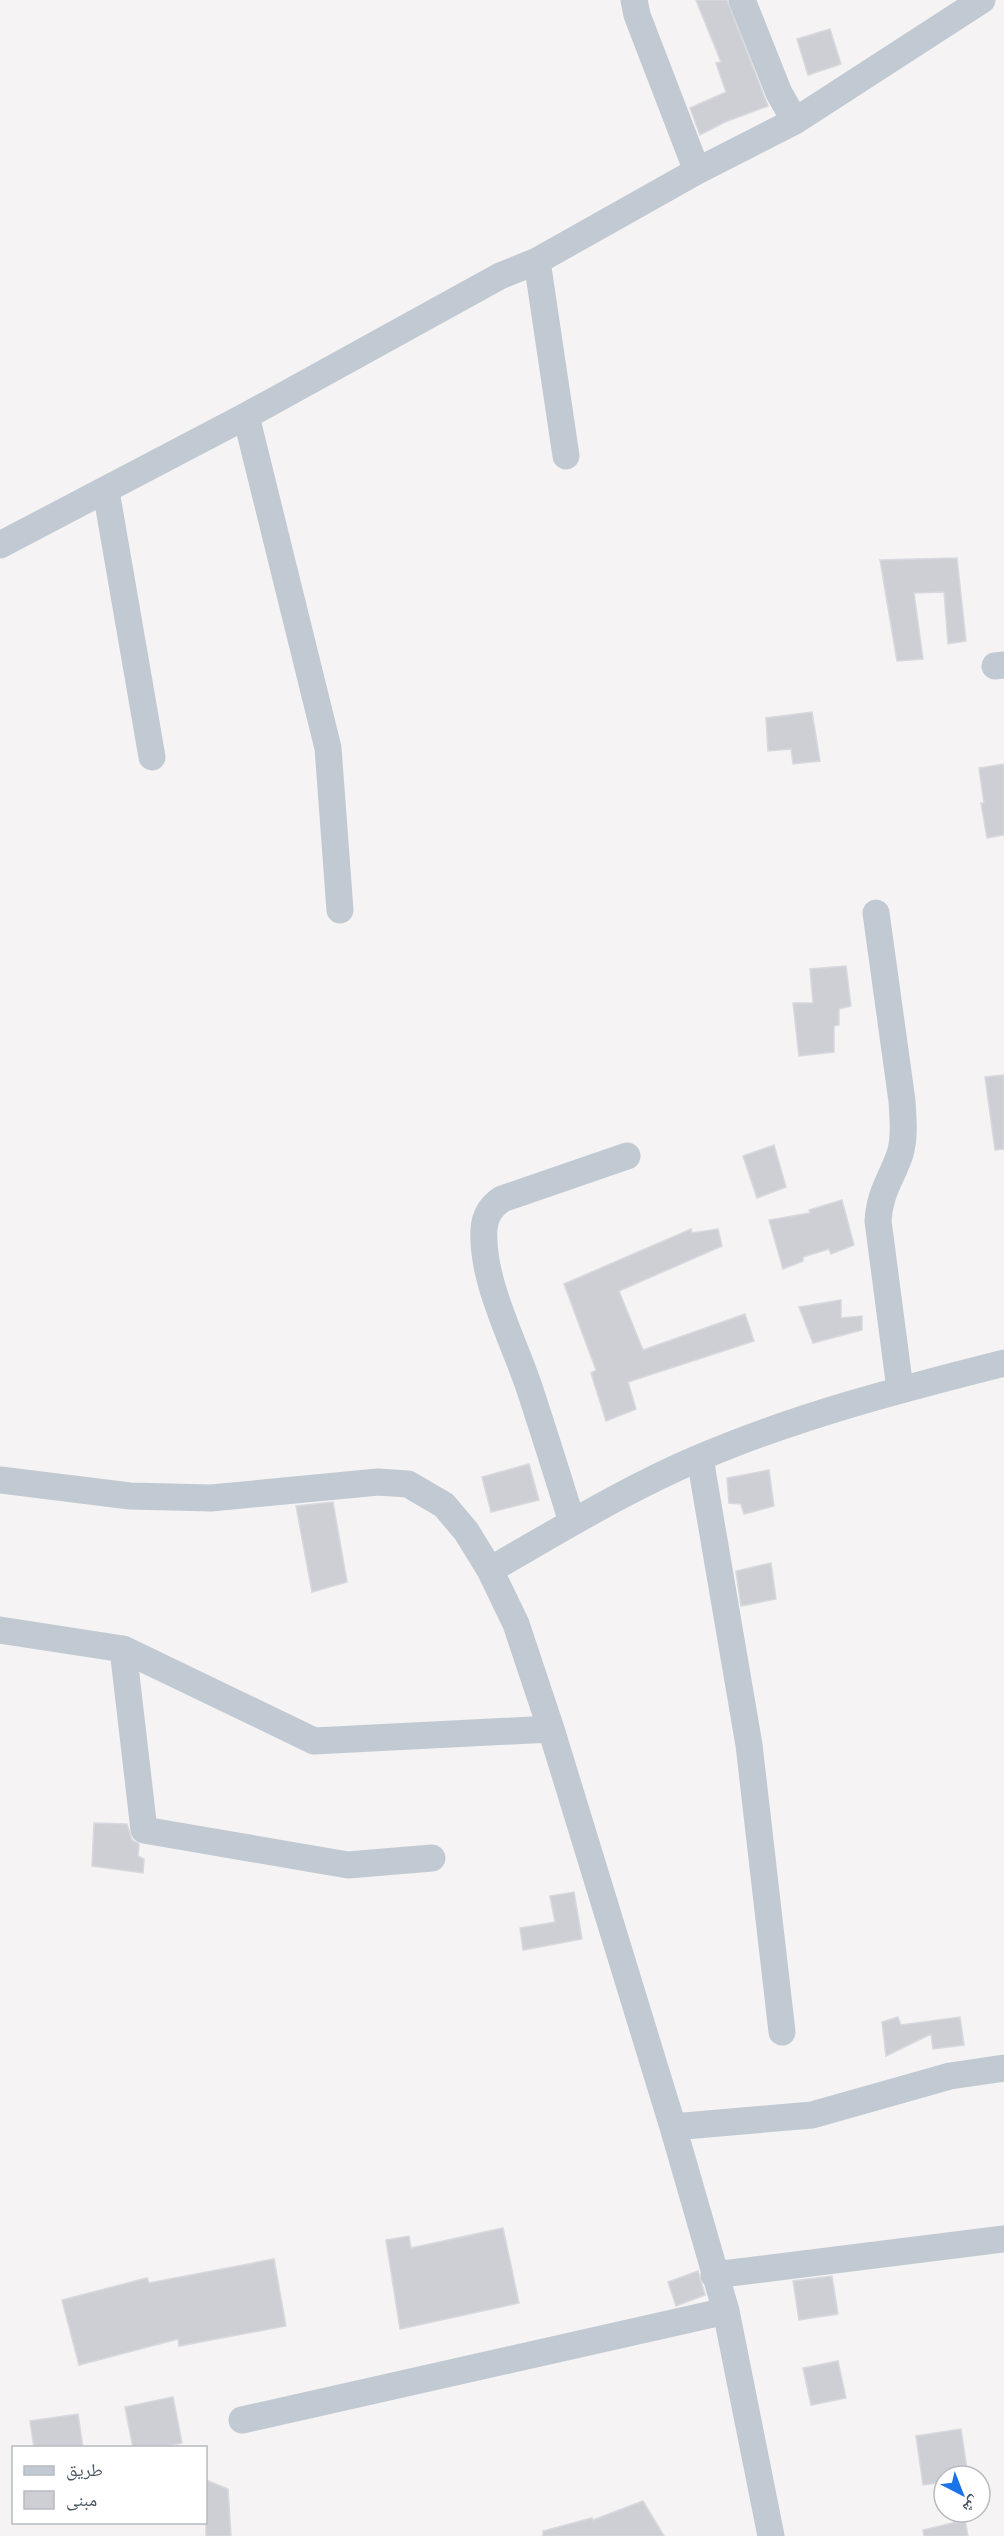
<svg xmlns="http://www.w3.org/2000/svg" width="1004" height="2536" font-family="Roboto,'Noto Naskh Arabic',sans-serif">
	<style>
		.building { fill: #cdcfd5; stroke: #d7d9de; stroke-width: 1.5 }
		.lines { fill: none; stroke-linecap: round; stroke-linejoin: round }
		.minor { stroke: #c1cad2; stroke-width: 27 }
	</style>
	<rect width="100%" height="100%" fill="#f5f3f3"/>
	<path class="building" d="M 696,0 L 727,0 L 768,106 L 725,122 L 700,135 L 690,108 L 726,92 L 716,63 L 721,62 Z
		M 830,29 L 841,64 L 808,75 L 797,39 Z
		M 957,558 L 966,641 L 948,644 L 944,592 L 914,593 L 923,659 L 897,661 L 880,560 Z
		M 812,712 L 820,761 L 793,764 L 791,749 L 768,751 L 766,718 Z
		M 1004,764 L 1004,835 L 987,838 L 981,803 L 984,803 L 979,768 Z
		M 846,966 L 851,1006 L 839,1009 L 839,1025 L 834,1026 L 834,1052 L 799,1056 L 793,1003 L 813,1003 L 810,969 Z
		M 1004,1075 L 1004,1149 L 995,1150 L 985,1077 Z
		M 774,1145 L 786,1187 L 757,1198 L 743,1156 Z
		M 842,1200 L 854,1245 L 831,1254 L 829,1249 L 803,1257 L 803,1261 L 783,1269 L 769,1220 L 810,1213 L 809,1210 Z
		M 691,1229 L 692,1233 L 718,1229 L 722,1246 L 619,1291 L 643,1350 L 745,1314 L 754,1341 L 628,1382 L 636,1409 L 606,1421 L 591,1373 L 596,1370 L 564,1284 Z
		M 841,1300 L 841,1318 L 862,1316 L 862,1330 L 813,1343 L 799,1307 Z
		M 529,1464 L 539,1500 L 491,1512 L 482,1477 Z
		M 769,1470 L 774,1506 L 744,1514 L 741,1504 L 729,1503 L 727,1478 Z
		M 333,1502 L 347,1582 L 312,1592 L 296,1506 Z
		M 771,1563 L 776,1599 L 741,1606 L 736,1571 Z
		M 94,1823 L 127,1824 L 132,1840 L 139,1844 L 138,1856 L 144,1859 L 143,1873 L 92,1866 Z
		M 574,1892 L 582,1939 L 523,1950 L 520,1928 L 555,1922 L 550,1896 Z
		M 898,2017 L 901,2025 L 960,2017 L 964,2045 L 933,2049 L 931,2034 L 886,2056 L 882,2022 Z
		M 503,2228 L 519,2303 L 400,2329 L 386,2240 L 409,2236 L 411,2248 Z
		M 274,2259 L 286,2326 L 179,2346 L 178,2339 L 79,2365 L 62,2300 L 147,2278 L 149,2283 Z
		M 698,2271 L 705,2295 L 676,2306 L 668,2282 Z
		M 832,2276 L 838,2314 L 799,2320 L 793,2281 Z
		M 838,2361 L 846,2398 L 811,2405 L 803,2368 Z
		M 173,2397 L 182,2443 L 161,2448 L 133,2448 L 125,2407 Z
		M 78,2414 L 83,2448 L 34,2448 L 30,2421 Z
		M 961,2429 L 968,2476 L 944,2476 L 944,2482 L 923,2485 L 916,2436 Z
		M 206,2480 L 228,2489 L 231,2536 L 206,2536 Z
		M 643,2501 L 664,2536 L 543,2536 L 543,2531 L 592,2518 L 593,2520 Z
		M 965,2520 L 968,2536 L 924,2536 L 923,2530 Z"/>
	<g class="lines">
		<path class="minor" d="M 634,0 L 637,15 L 697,171
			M 742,0 L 779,93 L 795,121
			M 537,261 L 566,456
			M 246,416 L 328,748 L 340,910
			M 106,491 L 152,757
			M 0,545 L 246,416 L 500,276 L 537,261 L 697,171 L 795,121 L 982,0
			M 995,666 L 1004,665
			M 876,913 L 902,1101 C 903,1118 905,1137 900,1154 C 891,1180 880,1191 878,1221 L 900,1389
			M 700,1458 L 749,1745 L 782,2032
			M 0,1480 L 130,1496 L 211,1498 L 378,1482 L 408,1484 L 444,1505 L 466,1531 L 490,1570 L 516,1624 L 551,1729 L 673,2127 L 726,2311 L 771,2536
			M 572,1522 C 558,1477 544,1432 529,1387 C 513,1339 481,1280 484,1229 C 485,1216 491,1206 502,1199 L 627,1156
			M 490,1570 C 558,1531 626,1489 699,1458 C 797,1416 901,1389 1004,1363
			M 0,1630 L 123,1649 L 314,1741 L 551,1729
			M 123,1649 L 144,1830 L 348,1865 L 432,1858
			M 673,2127 L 812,2115 L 950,2076 L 1004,2068
			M 714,2275 L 1004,2239
			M 242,2420 L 726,2311"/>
	</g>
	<rect x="12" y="2446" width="195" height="78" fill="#ffffff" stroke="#b7bbc0" stroke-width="1.5"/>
	<rect x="24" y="2466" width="30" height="9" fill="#c1cad2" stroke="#b7bbc0" stroke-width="1.5"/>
	<text x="66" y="2476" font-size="18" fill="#4a5661">طريق</text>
	<rect x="24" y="2491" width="30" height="18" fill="#cdcfd5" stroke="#b7bbc0" stroke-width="1.5"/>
	<text x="66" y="2506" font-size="18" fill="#4a5661">مبنى</text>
	<g transform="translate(962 2494) rotate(138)"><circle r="28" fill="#ffffff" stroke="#b7bbc0" stroke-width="1.5"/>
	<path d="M0-4.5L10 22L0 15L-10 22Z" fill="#1a73e8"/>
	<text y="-9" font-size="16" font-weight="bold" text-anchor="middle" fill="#4a5661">ش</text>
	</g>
</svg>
